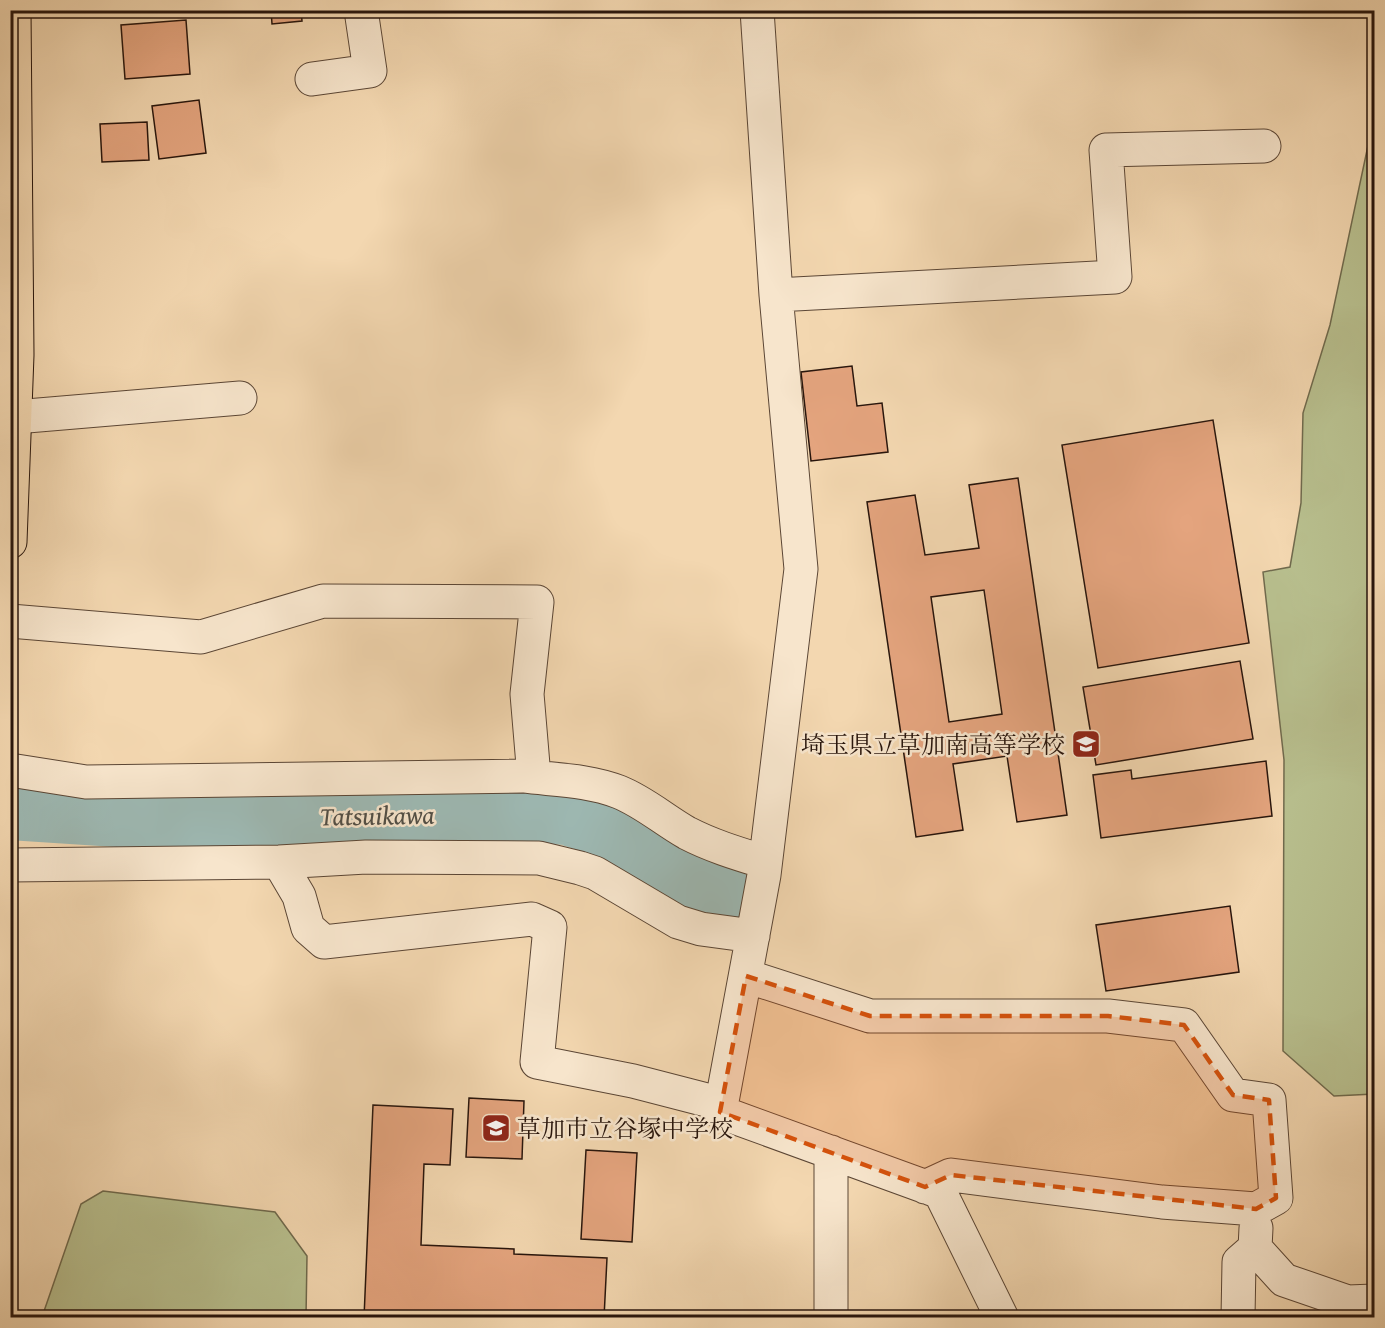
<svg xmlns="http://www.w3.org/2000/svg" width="1385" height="1328" font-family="'Gentium Book Plus','Noto Serif JP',serif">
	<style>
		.garden { fill: #b8bf8e; stroke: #706a4d; stroke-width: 1.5 }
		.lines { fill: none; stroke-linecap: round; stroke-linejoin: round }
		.river { stroke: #9db8b2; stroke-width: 56 }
		.building { fill: #e4a47e; stroke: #28150c; stroke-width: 1.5; fill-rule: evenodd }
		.minor-casing { stroke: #5b4635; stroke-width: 35 }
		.major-casing { stroke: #28150c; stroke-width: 35 }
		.minor { stroke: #f7e5cc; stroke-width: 33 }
		.major { stroke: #f3d7b0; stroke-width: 33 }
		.marked { fill: #d5520c; fill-opacity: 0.2; stroke: #d5520c; stroke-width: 4.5; stroke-dasharray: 12 8; stroke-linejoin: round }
		.labels { text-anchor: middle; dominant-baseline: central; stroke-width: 5; stroke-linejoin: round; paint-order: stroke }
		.poi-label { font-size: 24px; fill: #28150c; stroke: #f7e5cc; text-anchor: end }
		.water-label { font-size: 26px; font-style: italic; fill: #514e46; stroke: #f7e5cc }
	</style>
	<rect width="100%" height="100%" fill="#f3d7b0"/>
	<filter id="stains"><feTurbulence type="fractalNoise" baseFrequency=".00333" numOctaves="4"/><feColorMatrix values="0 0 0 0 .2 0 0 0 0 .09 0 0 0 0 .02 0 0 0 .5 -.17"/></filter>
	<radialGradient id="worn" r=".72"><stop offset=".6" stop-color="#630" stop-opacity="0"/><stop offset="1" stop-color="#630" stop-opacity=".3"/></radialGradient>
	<path class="garden" d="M 1370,136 L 1374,136 L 1374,1094 L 1334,1096 L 1283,1051 L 1284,760 L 1263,572 L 1290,567 L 1301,503 L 1303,413 L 1330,325 Z
		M 103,1191 L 275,1212 L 307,1256 L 306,1317 L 42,1317 L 81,1204 Z"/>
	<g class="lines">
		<path class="river" d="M 10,812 L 117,819 L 449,817 L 515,814 L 566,817 L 601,828 L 700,886 L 725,893"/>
	</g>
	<path class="building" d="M 271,10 L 301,10 L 302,21 L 272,24 Z
		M 186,20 L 190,74 L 125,79 L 121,25 Z
		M 199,100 L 206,153 L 159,159 L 152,106 Z
		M 147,122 L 149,160 L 102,162 L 100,124 Z
		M 852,366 L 857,406 L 882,403 L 888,452 L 811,461 L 801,372 Z
		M 1213,420 L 1249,643 L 1098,668 L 1062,445 Z
		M 1018,478 L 1067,815 L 1017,822 L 1007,756 L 953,764 L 963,830 L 916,837 L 867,502 L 915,495 L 925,555 L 979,548 L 969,485 ZM 984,590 L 1002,714 L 949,722 L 931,597 Z
		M 1240,661 L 1253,739 L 1096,765 L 1083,687 Z
		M 1266,761 L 1272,816 L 1101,838 L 1093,775 L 1131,770 L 1132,779 Z
		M 1230,906 L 1239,972 L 1106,991 L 1096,925 Z
		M 469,1098 L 524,1101 L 522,1159 L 466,1157 Z
		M 373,1105 L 453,1109 L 450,1165 L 424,1164 L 421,1245 L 514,1249 L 514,1254 L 607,1258 L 604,1318 L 364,1318 Z
		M 586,1150 L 637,1153 L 632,1242 L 581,1239 Z"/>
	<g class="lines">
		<g class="minor-casing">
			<path id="minor" d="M 757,10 L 776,295 L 801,569 L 764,875 L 720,1112 L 940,1192 L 1002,1318
				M 312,79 L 370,71 L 361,10
				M 776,295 L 1115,277 L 1106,150 L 1264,146
				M 15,417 L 240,398
				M 10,621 L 201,637 L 323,601 L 537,602 L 527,694 L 534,777
				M 10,770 L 86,782 L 523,776 C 555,780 588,780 619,792 C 644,802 664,820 687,833 C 712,846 739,854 765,862
				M 279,862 L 299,896 L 308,928 L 324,942 L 532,919 L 550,927 L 537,1062 L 633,1081 L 722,1104
				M 10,865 L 279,862 L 366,857 L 539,858 L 580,868 L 595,873 L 678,922 L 701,929 L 753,936
				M 746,976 L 870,1016 L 1108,1016 L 1184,1025 L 1233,1095 L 1269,1100 L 1276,1198 L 1256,1209 L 1162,1202 L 951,1175 L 925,1187
				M 831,1152 L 831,1318
				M 1255,1248 L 1284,1280 L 1348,1302 L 1374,1301
				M 1238,1318 L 1239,1262 L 1255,1248 L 1256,1228"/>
		</g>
		<g class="major-casing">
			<path id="major" d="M 10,542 L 17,355 L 14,10"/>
		</g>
		<use href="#minor" class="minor"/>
		<use href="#major" class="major"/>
	</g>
	<path class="marked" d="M 746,976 L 870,1016 L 1108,1016 L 1184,1025 L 1233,1095 L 1269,1100 L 1276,1198 L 1256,1209 L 951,1175 L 925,1187 L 720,1112 Z"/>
	<defs>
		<g id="school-square" transform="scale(1.5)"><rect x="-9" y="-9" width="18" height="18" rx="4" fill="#8f2418" stroke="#f7e5cc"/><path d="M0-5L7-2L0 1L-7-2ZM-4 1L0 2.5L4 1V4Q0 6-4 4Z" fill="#fff"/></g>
	</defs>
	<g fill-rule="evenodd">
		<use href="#school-square" x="1086" y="744"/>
		<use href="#school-square" x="496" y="1128"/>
	</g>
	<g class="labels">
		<g class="poi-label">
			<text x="1065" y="744">埼玉県立草加南高等学校</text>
			<text x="517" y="1128" text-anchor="start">草加市立谷塚中学校</text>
		</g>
		<g class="water-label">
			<text transform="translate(377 815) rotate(-1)">Tatsuikawa</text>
		</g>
	</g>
	<rect width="1385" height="1328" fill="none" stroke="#f3d7b0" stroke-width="36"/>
	<rect x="12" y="12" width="1361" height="1304" fill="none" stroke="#28150c" stroke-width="3"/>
	<rect x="18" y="18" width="1349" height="1292" fill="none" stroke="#28150c" stroke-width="1.5"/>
	<rect width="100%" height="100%" filter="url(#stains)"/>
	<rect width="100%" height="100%" fill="url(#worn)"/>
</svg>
